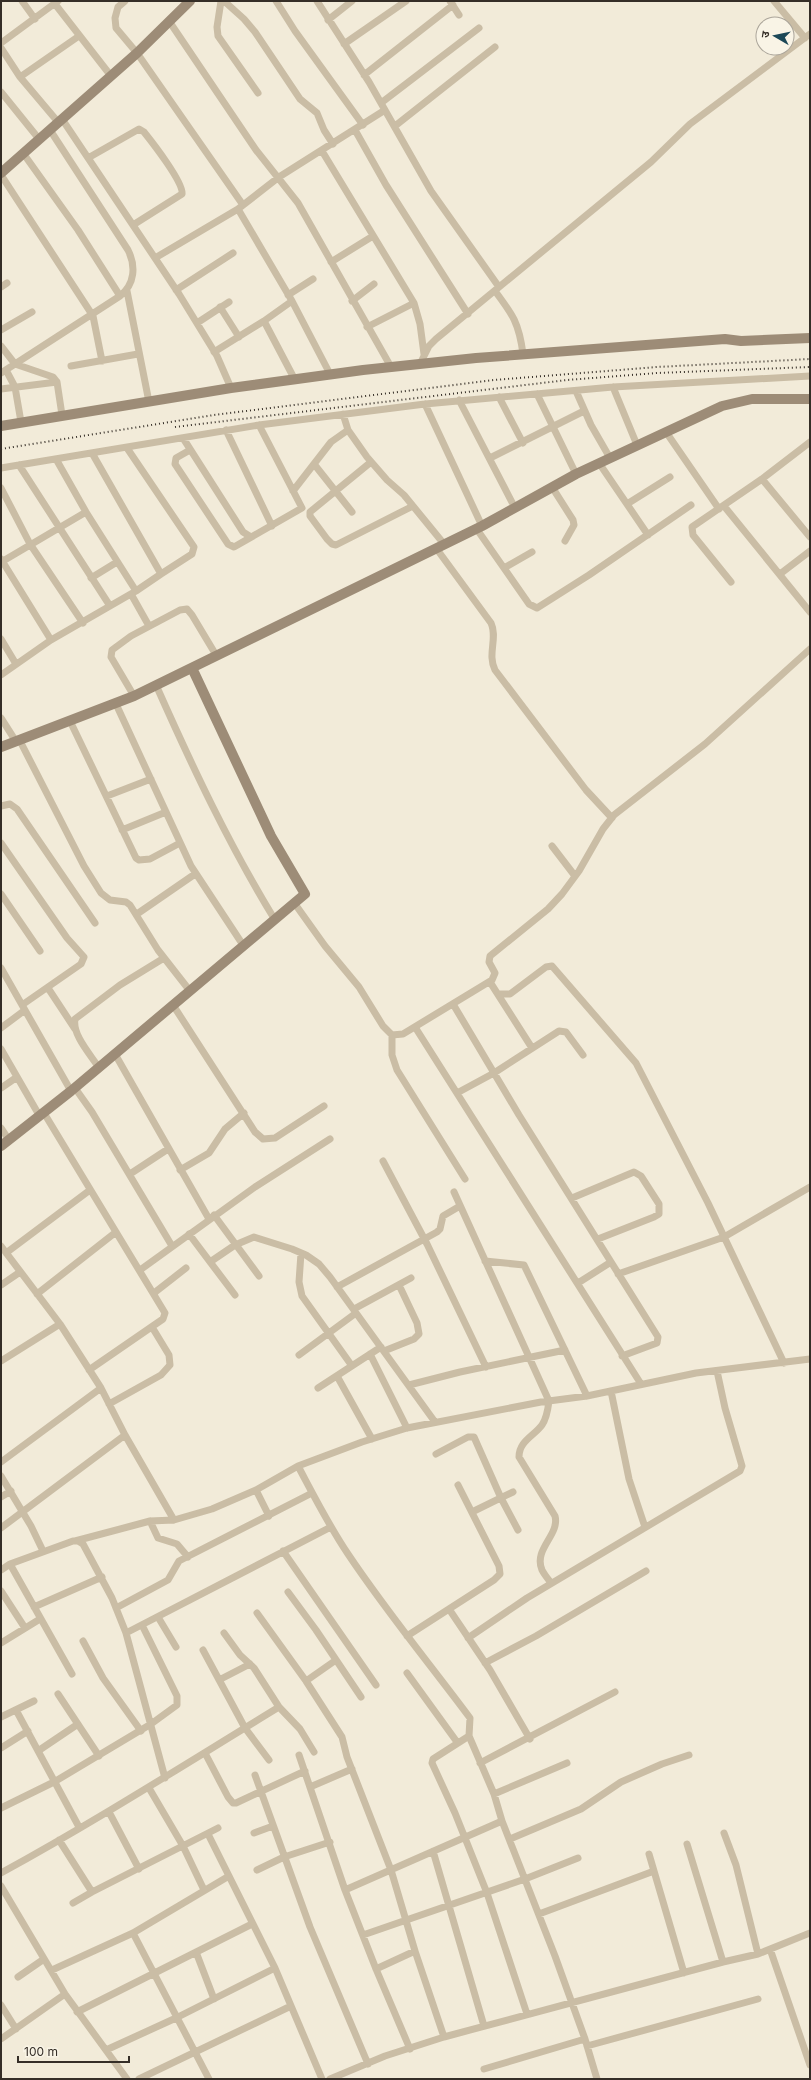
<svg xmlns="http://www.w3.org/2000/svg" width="811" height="2080" font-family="Inter,'Noto Sans Devanagari',sans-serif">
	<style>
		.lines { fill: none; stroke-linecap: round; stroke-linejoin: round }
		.street { stroke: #cabda5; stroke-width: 7 }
		.secondary { stroke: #9d8c77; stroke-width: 10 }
		.rail { stroke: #352e27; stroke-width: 2; stroke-dasharray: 1 3; stroke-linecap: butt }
	</style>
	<rect width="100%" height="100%" fill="#f2ebd9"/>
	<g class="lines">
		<path class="street" d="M 22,1 L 35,19
			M 125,1 L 118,7 L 115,18 L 116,28 L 137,53 L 243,205
			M 221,1 L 217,27 L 218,36 L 258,93
			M 224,1 L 244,19 L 255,32 L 300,99 L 317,113 L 324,130 L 333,144
			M 276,1 L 295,31 L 363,125
			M 317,1 L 369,82 L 431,191 L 499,287
			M 450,1 L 459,15
			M 774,1 L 805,38
			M 55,4 L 111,76
			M 328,20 L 352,1
			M 169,21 L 256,150 L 298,203 L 391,367
			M 1,43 L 58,1
			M 344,44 L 406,1
			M 1,48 L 20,77 L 58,122
			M 364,75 L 453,5
			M 20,77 L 79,36
			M 1,92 L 39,139
			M 381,103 L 479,28
			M 62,119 L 179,294 L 217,356 L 231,388
			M 395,126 L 495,47
			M 355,130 L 386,185 L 468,314
			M 322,151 L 414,303 L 420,324 L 424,354
			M 23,153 L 78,230 L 120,296
			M 88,158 L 139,129 L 144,132 C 152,142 184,183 182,194 L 133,225
			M 1,175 L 93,316 L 102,361
			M 238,209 L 292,301 L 330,374
			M 155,258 L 238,209 L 279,177 L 385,110
			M 331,262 L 373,236
			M 1,287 L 7,283
			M 176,290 L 233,253
			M 127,291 L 149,402
			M 495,291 C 513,315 519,323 523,354
			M 288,295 L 313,279
			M 352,301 L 374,284
			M 220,307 L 239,337
			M 264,321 L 295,380
			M 197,323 L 229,302
			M 367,327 L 414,303
			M 1,330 L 32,312
			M 1,346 L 15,364 L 53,377 L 57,382 L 62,415
			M 214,352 L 264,321 L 292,301
			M 420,364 L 429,346 L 436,339 L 651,162 L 690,124 L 810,34
			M 71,366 L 138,354
			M 6,370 L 15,387 L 21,422
			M 1,373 L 120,296 C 135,284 136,266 128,250 L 50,130
			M 613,387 L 637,445
			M 1,389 L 57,382
			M 576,391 L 591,425 L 610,458
			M 537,394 L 576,474
			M 499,397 L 523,443
			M 459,400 L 515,508
			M 425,404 L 482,526
			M 343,414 L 348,430 L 367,457 L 387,480 L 404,495 L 444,544
			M 226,430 L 272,526
			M 666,432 L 719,509
			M 183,438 L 243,532 L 251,537
			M 127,448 L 194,547 L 192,554 L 161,574
			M 190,450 L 176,458 L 175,464 L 228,544 L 234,547 L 302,508 L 259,425
			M 490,458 L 584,411
			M 56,459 L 86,512 L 136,591
			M 371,462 L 310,512 L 310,516 L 327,539 L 332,544 L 336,545 L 413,506
			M 599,463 L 648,535
			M 314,464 L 352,512
			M 19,465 L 110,606
			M 1,468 L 259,425 L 425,404 L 613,387 L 810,376
			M 762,479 L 810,537
			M 552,487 L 573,520 L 574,525 L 565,541
			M 1,488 L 30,544 L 83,623
			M 293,491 L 331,442 L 348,430
			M 627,504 L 670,477
			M 724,506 L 810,612
			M 476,528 L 529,604 L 537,608 L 589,575 L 691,505
			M 436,548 L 491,623 C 498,638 487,654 495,670 L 586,790 L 612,818
			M 1,559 L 51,640
			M 3,561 L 86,512
			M 504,568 L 532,552
			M 780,574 L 810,551
			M 91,578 L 117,562
			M 731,582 L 693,535 L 692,527 L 762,479 L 810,442
			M 131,594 L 149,626
			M 1,639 L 16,664
			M 1,675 L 51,640 L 136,591 L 161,574 L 92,453
			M 156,685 C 192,766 229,845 275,920
			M 134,696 L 111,657 L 112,650 L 131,636 L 180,610 L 187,609 L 192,615 L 216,655
			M 116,704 L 191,866 L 243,945
			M 1,718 L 15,740
			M 70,721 L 136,858 L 139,860 L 150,859 L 180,843
			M 19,739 L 84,866 L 101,893 L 110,900 L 126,902 L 130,905 L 158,950 L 190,991
			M 107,796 L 151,779
			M 1,806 L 10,804 L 17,809 L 95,923
			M 122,830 L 166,812
			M 1,843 L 67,938 L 84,957 L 81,964 L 22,1005
			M 552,846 L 575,876
			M 1,894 L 40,951
			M 295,904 L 325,946 L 359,987 L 383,1026 L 392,1035 L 403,1034 L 492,980 L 495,973 L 489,962 L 490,956 L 548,909 L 562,894 L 579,871 L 603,829 L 614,815 L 705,744 L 810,649
			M 137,914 L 195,874
			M 1,968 L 71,1091
			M 490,982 L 532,1048
			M 48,988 L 75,1029
			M 498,994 L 510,994 L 546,967 L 552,966 L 636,1063 L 708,1203 L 784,1363
			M 453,1004 L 519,1115 L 658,1337 L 657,1343 L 622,1356
			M 173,1005 L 255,1132 L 263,1139 L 275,1138 L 324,1106
			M 415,1027 L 641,1384
			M 1,1028 L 25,1010
			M 392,1035 L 392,1055 L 397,1070 L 465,1179
			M 1,1049 L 39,1115
			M 115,1054 L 209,1219
			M 99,1068 C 91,1055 72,1035 75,1019 L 120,985 L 164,958
			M 1,1088 L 17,1077
			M 75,1088 L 92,1112 L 172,1246
			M 457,1093 L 494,1073 L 559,1031 L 566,1032 L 583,1055
			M 44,1113 L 165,1313 L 163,1319 L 89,1370
			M 1,1128 L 9,1140
			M 383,1161 L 427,1244 L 486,1367
			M 180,1170 L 209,1153 L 225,1129 L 244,1113
			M 130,1174 L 168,1149
			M 454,1192 L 549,1401 C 548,1409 547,1418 542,1425 C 534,1436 519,1441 519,1457 L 555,1516 C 560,1535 533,1549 542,1570 C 544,1574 548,1579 551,1583
			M 572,1198 L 634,1172 L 641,1176 L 659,1204 L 659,1214 L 654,1217 L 598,1239
			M 214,1215 L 259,1276
			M 189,1234 L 235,1295
			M 1,1246 L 60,1324 L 101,1388 L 125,1435 L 174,1520
			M 6,1253 L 90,1190
			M 301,1253 L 299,1282 L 302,1296 L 352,1366
			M 485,1261 L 524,1265 L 587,1396
			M 210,1262 L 235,1245 L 254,1237 L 292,1249 L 306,1255 L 319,1264 L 330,1277 L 435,1422
			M 140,1270 L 255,1187 L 330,1139
			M 618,1274 L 724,1237 L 810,1187
			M 578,1283 L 611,1262
			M 1,1285 L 20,1272
			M 337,1287 L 437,1232 L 440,1229 L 443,1216 L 460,1206
			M 154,1293 L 186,1268
			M 37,1294 L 116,1232
			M 354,1309 L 411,1278
			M 384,1351 L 414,1339 L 419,1334 L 417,1323 L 399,1285
			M 370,1354 L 407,1428
			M 299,1355 L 356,1313
			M 1,1361 L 60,1324
			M 337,1376 L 372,1439
			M 409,1385 L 460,1372 L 565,1350
			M 318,1388 L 381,1347
			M 611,1391 L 629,1479 L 645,1527
			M 109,1404 L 161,1375 L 170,1365 L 169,1355 L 152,1327
			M 436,1454 L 468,1437 L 474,1437 L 501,1498 L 518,1530
			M 1,1462 L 101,1388
			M 298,1466 C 314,1496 329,1526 348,1554 C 386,1611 429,1663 470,1718 L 469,1736 L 494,1794 L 502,1821 L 555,1956 L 585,2039 L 597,2079
			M 1,1476 L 31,1526 L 43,1551
			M 256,1490 L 269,1516
			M 1,1497 L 11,1491
			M 472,1512 L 513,1492
			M 150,1521 L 158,1538 L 177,1544 L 188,1557
			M 1,1528 L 125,1435
			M 75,1541 L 150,1521 L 174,1520 L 212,1509 L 256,1490 L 298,1466 L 362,1442 L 407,1428 L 541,1402 L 587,1396 L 696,1373 L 810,1359
			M 283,1551 L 376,1685
			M 10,1564 L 72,1674
			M 1,1570 L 10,1564 L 73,1541 L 78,1541 L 83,1544 L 112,1598 L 126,1633 L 165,1778
			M 1,1591 L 25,1628
			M 288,1592 L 316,1630 L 361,1697
			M 34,1607 L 102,1577
			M 116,1608 L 168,1580 L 179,1561 L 312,1493
			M 449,1609 L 490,1670 L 530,1739
			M 257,1613 L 306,1681 L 342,1737 L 347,1757 L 391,1870 L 415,1951 L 376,1969
			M 158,1617 L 176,1647
			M 126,1633 L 331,1527
			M 224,1633 L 240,1655 L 254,1668 L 279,1707 L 300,1729 L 314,1752
			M 407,1636 L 494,1580 L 500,1574 L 499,1566 L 458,1485
			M 468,1638 L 527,1598 L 740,1471 L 742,1466 L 725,1408 L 717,1371
			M 83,1641 L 103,1678 L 141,1731
			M 1,1643 L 40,1619
			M 203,1650 L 245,1728 L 269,1760
			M 485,1663 L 536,1636 L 646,1571
			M 407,1673 L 457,1742
			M 219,1680 L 250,1664
			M 306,1681 L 336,1660
			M 58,1694 L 99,1756
			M 16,1710 L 79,1827
			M 1,1717 L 34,1701
			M 469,1736 L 433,1759 L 432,1763 L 455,1813 L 487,1893 L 527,2014
			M 1,1748 L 28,1731
			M 38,1751 L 78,1724
			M 205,1753 L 228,1797 L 233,1803 L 236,1803 L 305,1771
			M 299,1755 L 345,1890
			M 480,1763 L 615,1692
			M 255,1775 L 310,1927 L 368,2064
			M 310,1787 L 352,1769
			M 149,1788 L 183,1846 L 204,1890
			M 494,1794 L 567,1763
			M 1,1808 L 54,1782 L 151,1724 L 177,1705 L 177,1696 L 142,1625
			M 109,1812 L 139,1869
			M 254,1833 L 273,1826
			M 724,1833 L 736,1865 L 758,1954
			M 208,1834 L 275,1968 L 322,2079
			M 510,1839 L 581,1809 L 621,1782 L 662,1764 L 689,1755
			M 59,1840 L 92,1892 L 218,1828
			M 687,1844 L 723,1962
			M 433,1851 L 484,2026
			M 649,1854 L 684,1973
			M 257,1870 L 284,1857 L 330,1842
			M 1,1873 C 96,1821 187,1763 279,1707
			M 1,1886 L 65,1994 L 127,2079
			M 73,1903 L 92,1892
			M 539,1914 L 654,1871
			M 133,1933 L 209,2079
			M 363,1935 L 525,1879 L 578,1858
			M 770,1949 L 810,2065
			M 415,1951 L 444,2037
			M 196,1952 L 214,1999
			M 52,1970 L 133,1933 L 229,1876
			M 18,1977 L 44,1959
			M 1,2005 L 16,2029
			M 77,2012 L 252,1924
			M 1,2039 L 65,1994
			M 587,2046 L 758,1999
			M 410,2049 L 376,1969 L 345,1890 L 502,1821
			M 106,2050 L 176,2018 L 275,1968
			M 484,2069 L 585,2039
			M 139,2079 L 291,2006
			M 330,2079 L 385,2056 L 444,2037 L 723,1962 L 758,1954 L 810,1933"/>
		<path class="secondary" d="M 1,173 L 137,53 L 190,1
			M 1,426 L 231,388 L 363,370 L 476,358 L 725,339 L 741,341 L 810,338
			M 1,747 L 134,696 L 482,526 L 576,474 L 722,406 L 752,399 L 810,399
			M 1,1146 L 71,1091 L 305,894 L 271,836 L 192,668"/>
		<path class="rail" d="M 175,427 L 567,380 L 657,373 L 810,367
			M 1,449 L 214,415 L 494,380 L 657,367 L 810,359"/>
	</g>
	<rect width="811" height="2080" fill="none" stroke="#352e27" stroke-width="4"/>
	<g transform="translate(775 36) rotate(279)"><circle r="19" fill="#f9f4e6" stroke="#aba59a"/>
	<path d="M0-3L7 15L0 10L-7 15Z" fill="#1c4857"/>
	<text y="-6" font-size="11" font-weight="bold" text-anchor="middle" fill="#352e27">उ</text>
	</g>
	<path d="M18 2056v6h111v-6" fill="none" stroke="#352e27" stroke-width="2"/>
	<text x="24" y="2056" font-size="12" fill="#352e27" stroke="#f9f4e6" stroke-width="3" paint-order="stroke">100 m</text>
</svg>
